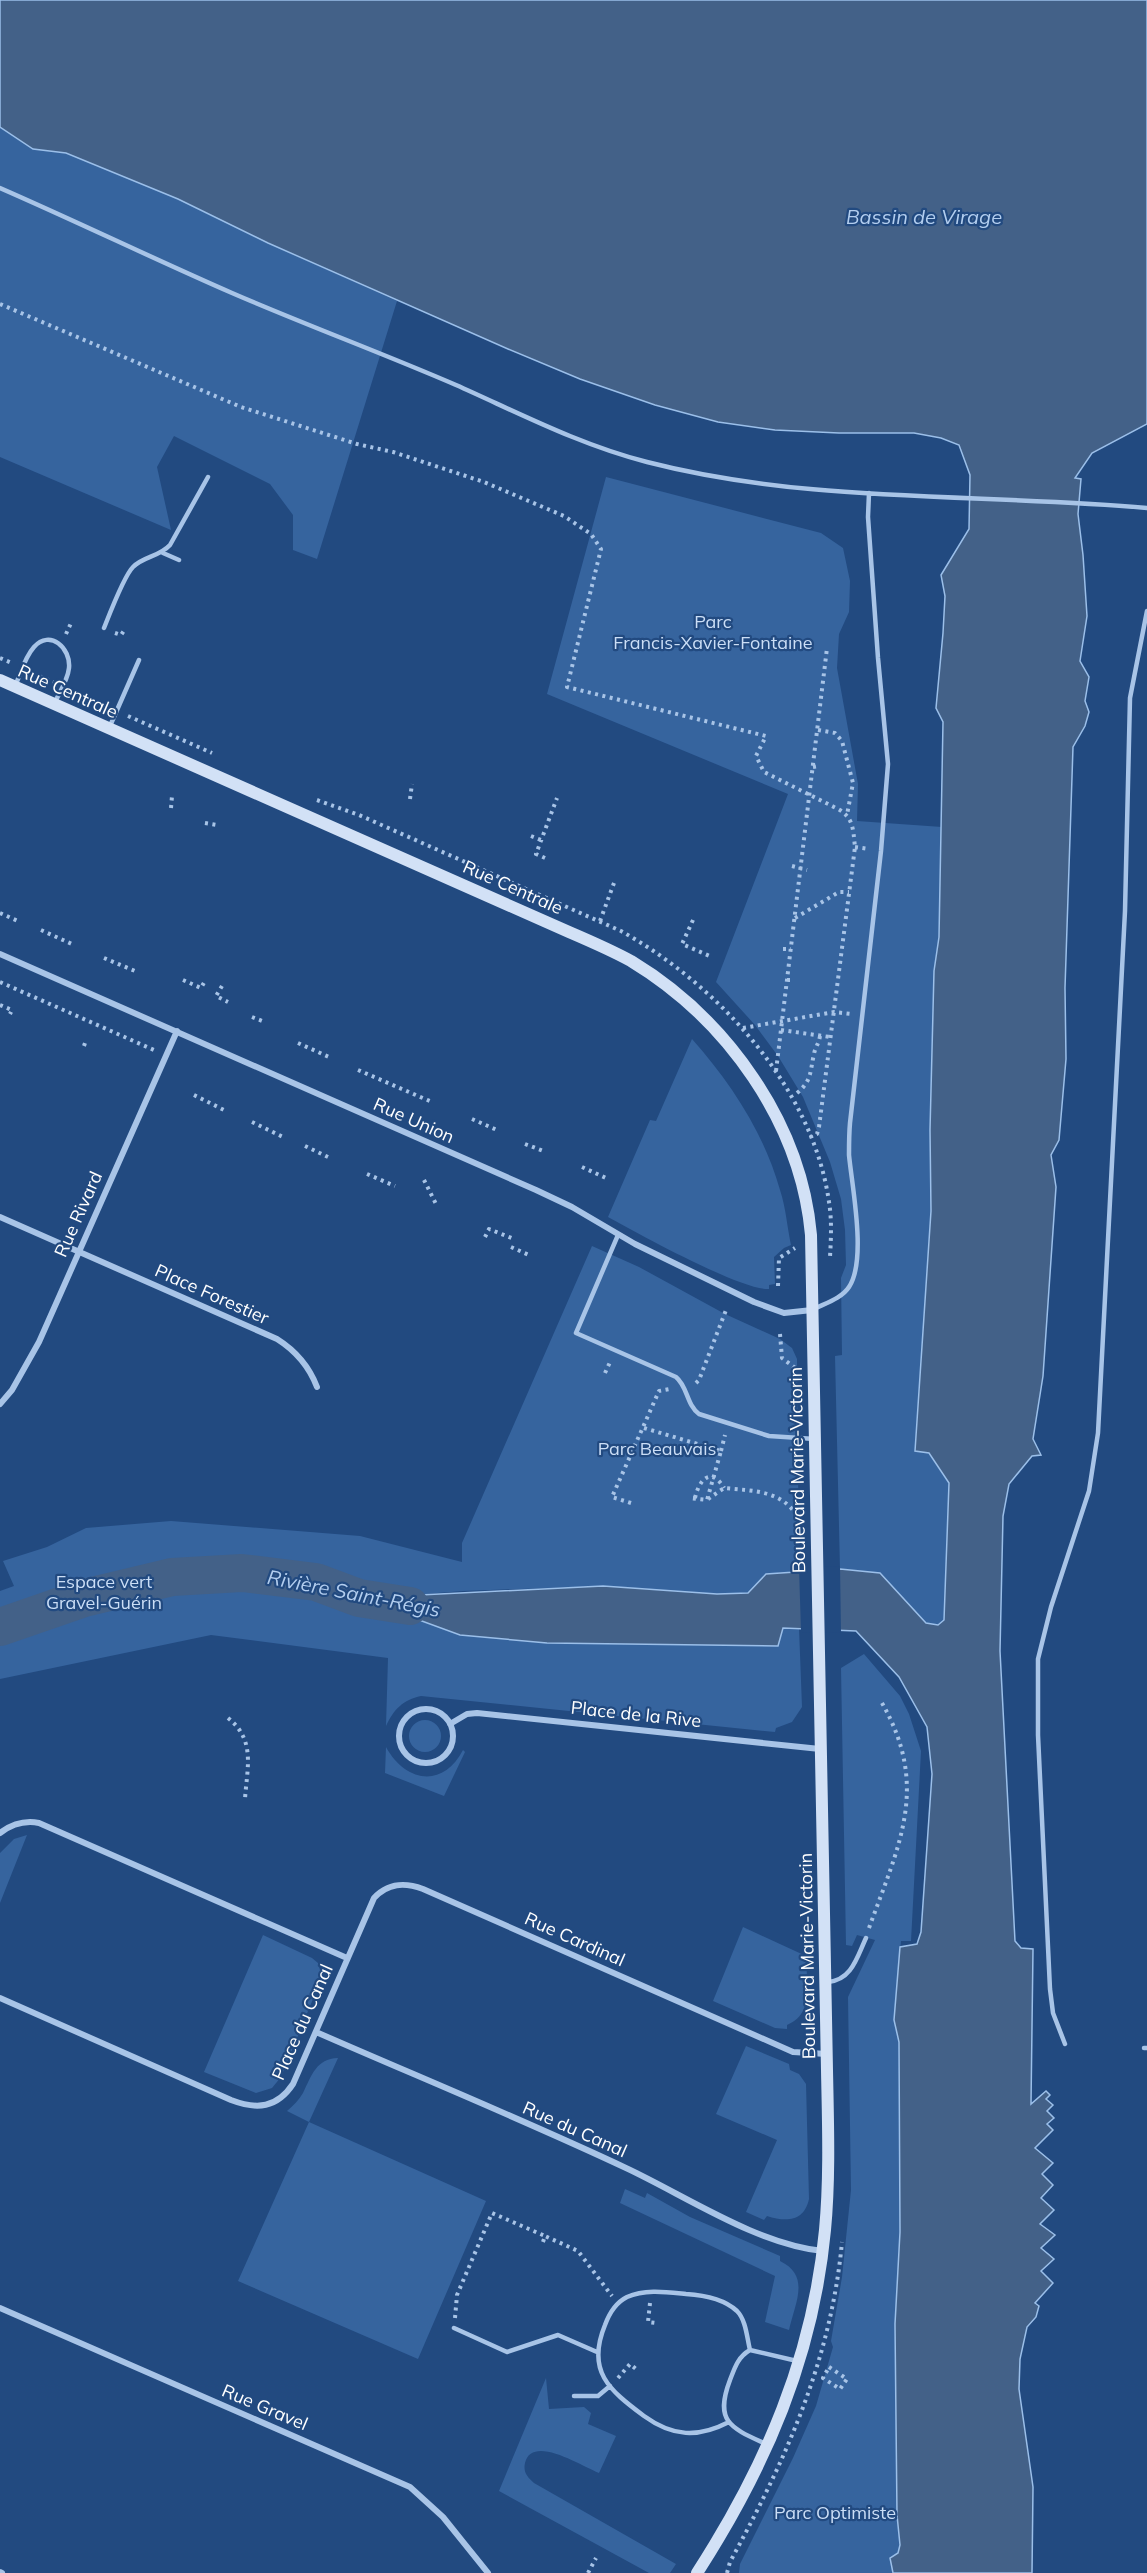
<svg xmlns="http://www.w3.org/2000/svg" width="1147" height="2573" font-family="Mulish,sans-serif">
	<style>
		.green { fill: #36649e }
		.water { fill: #436188; stroke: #9bbfe9; stroke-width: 1.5 }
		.pier { fill: #224a80 }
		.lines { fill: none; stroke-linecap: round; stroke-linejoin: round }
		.river { stroke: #436188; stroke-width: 38 }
		.path { stroke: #a8c4e7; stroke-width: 4; stroke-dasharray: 3 4.5; stroke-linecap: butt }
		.lane { stroke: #a8c4e7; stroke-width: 4.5 }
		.street { stroke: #a8c4e7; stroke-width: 6 }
		.secondary { stroke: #d2e1f6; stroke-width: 12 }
		.labels { text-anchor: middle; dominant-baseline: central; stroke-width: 4.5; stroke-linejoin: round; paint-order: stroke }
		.park-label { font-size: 18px; fill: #cbdef6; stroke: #224a80 }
		.street-label { font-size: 18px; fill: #fff; stroke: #224a80 }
		.water-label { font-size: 20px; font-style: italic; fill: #b3ceef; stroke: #224a80 }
	</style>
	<rect width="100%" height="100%" fill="#224a80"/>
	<path class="green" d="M 0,127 L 33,149 L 66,153 L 178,199 L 268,243 L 397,301 L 317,559 L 293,550 L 293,515 L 270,484 L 174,436 L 157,467 L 171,530 L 0,457 Z
		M 606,477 L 821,533 L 843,548 L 850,581 L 849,612 L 839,634 L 837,668 L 858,784 L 857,821 L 942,827 L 939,937 L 934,971 L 930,1130 L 931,1211 L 915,1451 L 929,1452 L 949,1482 L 944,1620 L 938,1625 L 926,1623 L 880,1573 L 840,1569 L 835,1356 L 842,1355 L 841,1278 L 846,1265 L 845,1230 L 841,1199 L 830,1162 L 803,1097 L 778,1056 L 755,1025 L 716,982 L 788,794 L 547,694 Z
		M 692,1039 C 731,1083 764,1133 780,1190 C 786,1208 787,1227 791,1245 L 784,1248 L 774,1257 L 775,1284 L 769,1285 L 769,1289 C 742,1291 635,1232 608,1217 L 650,1120 L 656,1121 Z
		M 592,1246 L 639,1267 L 725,1314 L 780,1339 L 792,1348 L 797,1359 L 799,1571 L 766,1574 L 748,1593 L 717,1594 L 603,1586 L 463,1591 L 361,1599 L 460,1635 L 547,1643 L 777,1646 L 783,1628 L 799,1628 L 802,1707 L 792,1722 L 776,1728 L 775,1732 L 421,1696 C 403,1700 394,1709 386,1726 L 388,1658 L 211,1635 L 0,1679 L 0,1591 L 14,1586 L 3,1561 L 47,1547 L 86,1528 L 171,1521 L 360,1536 L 462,1562 L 462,1543 Z
		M 864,1654 L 900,1696 L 909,1714 L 921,1751 L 911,1941 L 901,1941 L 894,2020 L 899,2042 L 900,2232 L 895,2324 L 897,2515 L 900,2545 L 898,2553 L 890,2558 L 893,2573 L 739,2573 L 740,2564 L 793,2458 L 816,2406 L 833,2347 L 831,2341 L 842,2277 L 851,2190 L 848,1997 L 875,1940 L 857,1935 L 852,1946 L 846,1945 L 841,1668 Z
		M409 1736a16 16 0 1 1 32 0a16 16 0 1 1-32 0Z
		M 386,1747 C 405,1782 443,1789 463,1750 L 465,1752 L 444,1796 L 385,1773 Z
		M 27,1835 L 0,1903 L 0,1853 L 14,1839 Z
		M 743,1927 L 806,1956 C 806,1980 815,2014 787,2025 L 787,2029 L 775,2028 L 713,2001 Z
		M 263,1935 L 312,1958 L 318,1963 L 322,1977 L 281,2077 L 272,2088 L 256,2093 L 204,2072 Z
		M 746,2046 L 789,2064 L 790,2070 L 799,2074 L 806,2084 L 809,2199 C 804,2222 786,2222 767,2216 L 764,2220 L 746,2212 L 777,2140 L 716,2114 Z
		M 338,2058 L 309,2122 L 486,2201 L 418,2359 L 238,2281 L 309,2122 L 287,2111 C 293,2106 299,2100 303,2093 C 312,2075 316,2059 338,2058 Z
		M 625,2189 L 645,2198 L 647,2193 L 690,2217 L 780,2256 L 780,2261 C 811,2276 795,2303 789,2330 L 765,2322 L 775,2276 L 620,2203 Z
		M 546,2378 L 549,2409 L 584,2407 L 591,2413 L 588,2424 L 616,2436 L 599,2473 C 581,2466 532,2434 525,2463 C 523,2472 527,2477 534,2483 L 676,2564 L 670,2573 L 649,2573 L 499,2491 Z"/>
	<path class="water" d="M 0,0 L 1147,0 L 1147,424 L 1092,453 L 1075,478 L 1081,479 L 1078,514 L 1083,555 L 1087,616 L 1080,661 L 1089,677 L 1085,701 L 1089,712 L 1085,726 L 1073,747 L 1065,988 L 1066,1059 L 1059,1140 L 1051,1155 L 1056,1187 L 1043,1376 L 1033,1439 L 1041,1455 L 1032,1456 L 1009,1484 L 1003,1516 L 1000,1651 L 1015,1941 L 1021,1948 L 1033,1949 L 1031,2104 L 1046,2091 L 1050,2095 L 1046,2099 L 1053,2105 L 1047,2111 L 1054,2118 L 1047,2124 L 1053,2130 L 1035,2148 L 1053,2163 L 1042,2174 L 1053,2185 L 1041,2198 L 1054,2210 L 1040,2224 L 1055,2235 L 1041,2248 L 1054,2259 L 1041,2271 L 1053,2283 L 1035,2303 L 1039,2306 L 1036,2317 L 1027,2327 L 1020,2359 L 1019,2389 L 1033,2487 L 1032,2573 L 893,2573 L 890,2558 L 898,2553 L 900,2545 L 897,2515 L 895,2324 L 900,2232 L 899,2042 L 894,2020 L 900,1947 L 917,1944 L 921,1932 L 932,1774 L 927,1727 L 899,1677 L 856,1631 L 783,1628 L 778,1646 L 547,1643 L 460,1635 L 359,1598 L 603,1586 L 717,1594 L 748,1593 L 766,1574 L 840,1569 L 880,1573 L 926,1623 L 938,1625 L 944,1620 L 949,1483 L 929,1453 L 915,1451 L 931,1211 L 930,1130 L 934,971 L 939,937 L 943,722 L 936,708 L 943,633 L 945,596 L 941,575 L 969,529 L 970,475 L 959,445 L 941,438 L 914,433 L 839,433 L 775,430 L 718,422 L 655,405 L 580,379 L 508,349 L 268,243 L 178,199 L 66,153 L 33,149 L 0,127 Z"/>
	<path class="pier" d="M 840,1566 L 841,1633 L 801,1632 L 799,1568 Z"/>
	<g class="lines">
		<path class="river" d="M 0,1627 L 84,1598 L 172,1577 L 242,1573 L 316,1582 L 359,1598 L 410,1606"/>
		<path class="path" d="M 0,304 L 241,407 L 357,444 L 393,452 L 484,482 L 564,516 L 591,534 L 601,549 L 567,687 L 766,736 L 756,756 L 764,772 L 838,809 C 854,818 853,830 855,847 L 819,1127 L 817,1134 L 810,1137
			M 115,633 L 121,635 L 125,629
			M 66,634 L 72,621
			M 0,658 L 12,663
			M 32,673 L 53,682
			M 73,692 L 108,707
			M 128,716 L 212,753
			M 818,730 L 835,733 L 842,741 L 853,783 L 847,815
			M 813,767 L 819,766
			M 410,799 L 412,784
			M 317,800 L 359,815 L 621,931 C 718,985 813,1088 829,1202 C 832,1220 831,1239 830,1257
			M 171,808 L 172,796
			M 205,823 L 217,825
			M 531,836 L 541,840
			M 855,847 L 869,849
			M 545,858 L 536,854 L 557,798
			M 792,866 L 807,870
			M 0,913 L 18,921
			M 795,918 L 839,892 L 849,892
			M 693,920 L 682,944 L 712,957
			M 600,921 L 614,883
			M 41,930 L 74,945
			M 783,949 L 791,949
			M 104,958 L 135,971
			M 183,980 L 201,988 L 206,979
			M 787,980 L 794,980
			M 0,982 L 154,1050
			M 222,986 L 216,996 L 228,1002
			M 0,1005 L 12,1010 L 10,1014
			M 252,1017 L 265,1022
			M 743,1028 L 834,1012 L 852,1014
			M 781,1030 L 830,1037
			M 298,1043 L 329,1057
			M 84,1046 L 86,1040
			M 358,1070 L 432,1102
			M 776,1071 L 827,648
			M 797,1093 C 812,1081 810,1071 814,1054 C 815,1048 819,1043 820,1036
			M 194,1095 L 226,1111
			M 472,1119 L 497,1130
			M 252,1122 L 283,1137
			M 525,1144 L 546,1152
			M 305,1146 L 332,1159
			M 582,1167 L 608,1179
			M 367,1174 L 395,1186
			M 424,1180 L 436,1204
			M 485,1237 L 489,1229 L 514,1239
			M 511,1247 L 529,1255
			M 778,1286 L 779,1258 L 795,1248
			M 780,1334 L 782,1358 L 798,1370
			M 605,1373 L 611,1360
			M 696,1383 L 699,1380 L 726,1310
			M 644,1428 L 721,1451 L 707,1500 L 689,1498
			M 721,1451 L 725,1435
			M 695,1498 C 699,1480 711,1466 724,1488
			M 708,1499 L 724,1488 C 754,1491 783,1490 799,1519
			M 631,1503 L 612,1497 L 659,1391 L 670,1389
			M 228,1718 C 256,1740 247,1768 245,1799
			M 869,1928 C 899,1845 930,1787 882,1703
			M 543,2242 L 545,2236 L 578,2251 L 612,2296
			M 650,2303 L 648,2322 L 656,2323
			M 455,2318 L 457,2295 L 492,2213 L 545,2236
			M 829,2367 L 847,2379 L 840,2389 L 823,2378 Z
			M 618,2378 L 630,2364 L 636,2369
			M 588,2573 L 596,2558
			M 727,2573 L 730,2562 C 786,2459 831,2360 842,2242"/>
		<path class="lane" d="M 0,188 C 78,222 154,259 232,293 C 306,325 382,353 456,385 C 519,413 580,445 647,462 C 810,504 980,493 1147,508
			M 163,553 L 179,560
			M 104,628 C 110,613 124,576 133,567 C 144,556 159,557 170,545 L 208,477
			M 16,684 C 21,672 25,657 34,647 C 50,629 71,648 69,668 C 68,679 60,692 55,702
			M 110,726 L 139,660
			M 618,1235 L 576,1333 L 676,1377 C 688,1387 686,1404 699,1414 L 769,1436 L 815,1439
			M 814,1309 C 826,1303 842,1298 849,1287 C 867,1260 852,1187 849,1155 C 849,1145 849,1134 850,1123 L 881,851 L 888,764 L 878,658 L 868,517 L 869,493
			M 828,1982 C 852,1980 857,1957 866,1938
			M 1065,2044 L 1053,2013 L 1050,1989 L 1038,1735 L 1038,1659 L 1051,1607 L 1089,1491 L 1098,1433 L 1125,911 L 1130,698 L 1147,611
			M 1144,2048 L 1147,2048
			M 454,2328 L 507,2352 L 558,2335 L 597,2352
			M 574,2396 L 598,2396 L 610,2386
			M 729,2422 C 698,2438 673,2437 644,2416 C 609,2390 586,2371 605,2325 C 609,2314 615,2303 627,2297 C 645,2289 666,2292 686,2294 C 703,2295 724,2299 737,2311 C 746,2320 747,2338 750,2350
			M 766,2444 C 731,2428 714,2422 730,2380 C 735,2367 738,2357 750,2350 L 797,2361"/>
		<path class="street" d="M 0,954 L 536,1190 L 572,1207 L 635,1244 L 754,1302 L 784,1313 L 812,1310
			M 0,1217 L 277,1339 C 296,1351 309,1366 317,1387
			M 0,1404 L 12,1390 L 39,1342 L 177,1031
			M399 1736a27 27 0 1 1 54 0a27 27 0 1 1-54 0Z
			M 450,1724 L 467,1714 L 477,1713 L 820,1749
			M 0,1833 C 12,1824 24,1820 39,1823 L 347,1958
			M 0,1998 L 231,2100 C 257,2110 277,2108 293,2084 L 374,1898 C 388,1883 404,1882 423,1889 L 793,2052 L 827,2054
			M 316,2032 C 419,2077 524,2120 626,2168 C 686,2196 756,2244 823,2251
			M 0,2308 L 410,2487 L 443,2517 L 488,2573
			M 0,2572 L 2,2573"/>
		<path class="secondary" d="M 0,680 L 569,932 C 590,941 611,950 631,961 C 727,1019 801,1123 811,1235 L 827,2070 C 828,2123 830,2177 825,2230 C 813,2357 766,2466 697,2573"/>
	</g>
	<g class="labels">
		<g class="park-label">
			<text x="713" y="621">Parc<tspan x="713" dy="21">Francis-Xavier-Fontaine</tspan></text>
			<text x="657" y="1448">Parc Beauvais</text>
			<text x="104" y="1581">Espace vert<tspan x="104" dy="21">Gravel-Guérin</tspan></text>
			<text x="835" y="2512">Parc Optimiste</text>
		</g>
		<g class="street-label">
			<text transform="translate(68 691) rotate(24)">Rue Centrale</text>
			<text transform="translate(513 887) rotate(24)">Rue Centrale</text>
			<text transform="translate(414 1120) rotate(24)">Rue Union</text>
			<text transform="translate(78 1214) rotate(-66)">Rue Rivard</text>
			<text transform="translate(212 1294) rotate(24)">Place Forestier</text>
			<text transform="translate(797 1470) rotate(-91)">Boulevard Marie-Victorin</text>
			<text transform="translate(636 1714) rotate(6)">Place de la Rive</text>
			<text transform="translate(575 1939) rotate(24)">Rue Cardinal</text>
			<text transform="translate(807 1956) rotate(-91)">Boulevard Marie-Victorin</text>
			<text transform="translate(302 2022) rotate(-66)">Place du Canal</text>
			<text transform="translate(575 2129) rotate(24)">Rue du Canal</text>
			<text transform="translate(265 2407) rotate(23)">Rue Gravel</text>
		</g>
		<g class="water-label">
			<text x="924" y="216">Bassin de Virage</text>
			<text transform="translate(354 1593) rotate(11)">Rivière Saint-Régis</text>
		</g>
	</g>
</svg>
